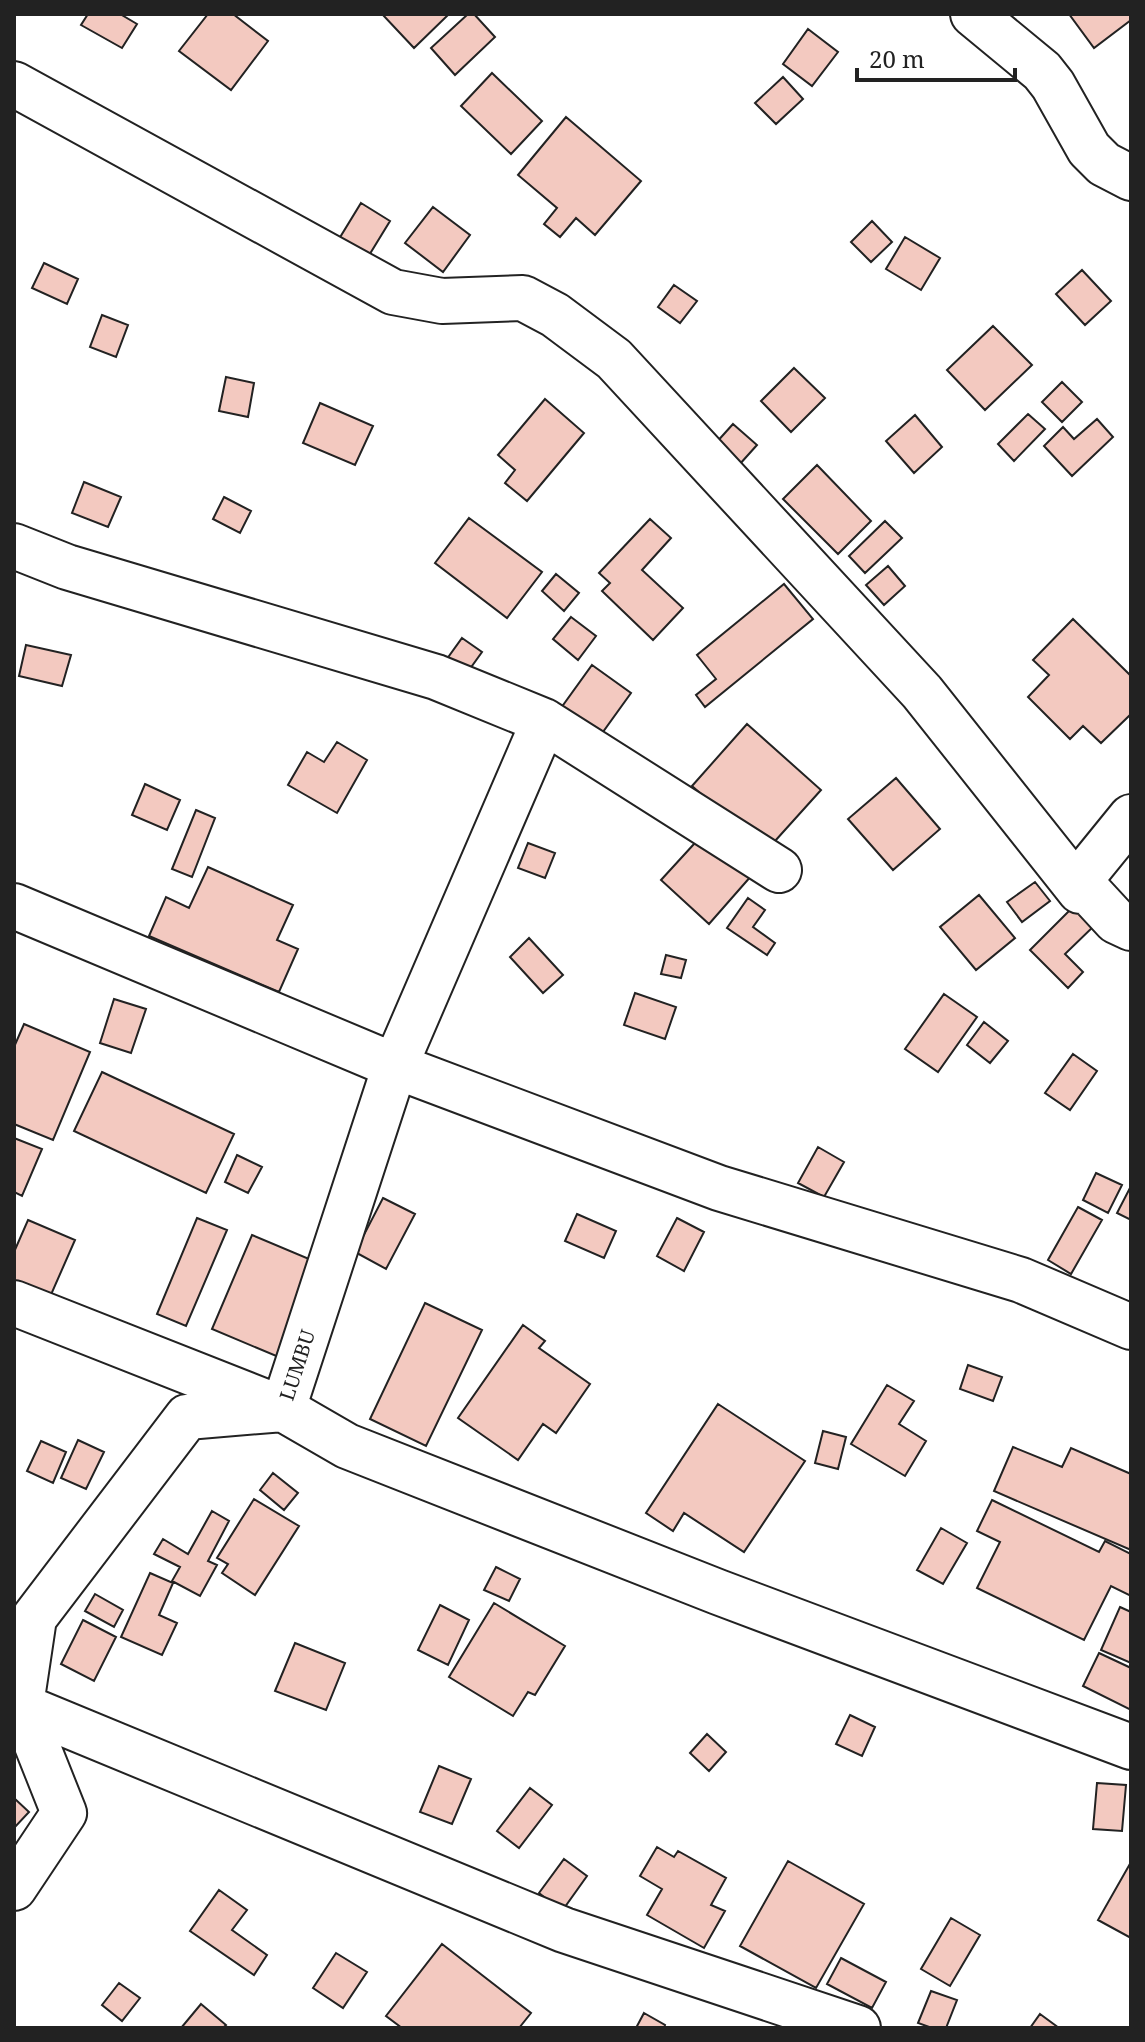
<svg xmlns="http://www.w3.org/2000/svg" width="1145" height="2042" font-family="'Noto Serif',serif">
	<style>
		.building { fill: #f3c9c0; stroke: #222; stroke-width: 2 }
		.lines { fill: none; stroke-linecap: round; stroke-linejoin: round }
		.minor-casing { stroke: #222; stroke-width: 48 }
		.minor { stroke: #fff; stroke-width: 44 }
		.labels { text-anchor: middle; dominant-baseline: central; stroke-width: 6; stroke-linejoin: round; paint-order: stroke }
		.street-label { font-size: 20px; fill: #222; stroke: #fff }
	</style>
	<rect width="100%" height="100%" fill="#fff"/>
	<path class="building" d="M 88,14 L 120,14 L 137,24 L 122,48 L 81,25 Z
		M 208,14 L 233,14 L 268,41 L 231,90 L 179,51 Z
		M 382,14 L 449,14 L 414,48 Z
		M 468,14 L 474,14 L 495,37 L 455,75 L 431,48 Z
		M 1069,14 L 1131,14 L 1131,20 L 1094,48 Z
		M 808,29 L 838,52 L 812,86 L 783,64 Z
		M 492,73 L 542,121 L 511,154 L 461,106 Z
		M 783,77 L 803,99 L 776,124 L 755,103 Z
		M 566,117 L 641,181 L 595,235 L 576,218 L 560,237 L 544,224 L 557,208 L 518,175 Z
		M 361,203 L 390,221 L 368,257 L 339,239 Z
		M 433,207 L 470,235 L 443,272 L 405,243 Z
		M 872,221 L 892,242 L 871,262 L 851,242 Z
		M 905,237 L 940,258 L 921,290 L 886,269 Z
		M 44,263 L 78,279 L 67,304 L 32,288 Z
		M 1082,270 L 1111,301 L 1085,325 L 1056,294 Z
		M 674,285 L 697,301 L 680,323 L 658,307 Z
		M 102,315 L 128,325 L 116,357 L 90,347 Z
		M 993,326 L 1032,365 L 985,410 L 947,370 Z
		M 794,368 L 825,398 L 791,432 L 761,401 Z
		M 226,377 L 254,383 L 248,417 L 219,411 Z
		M 1062,382 L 1082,402 L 1062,422 L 1042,402 Z
		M 545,399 L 584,433 L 527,501 L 505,483 L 515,470 L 498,455 Z
		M 320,403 L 373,426 L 355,465 L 303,443 Z
		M 1028,414 L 1045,429 L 1014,461 L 998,444 Z
		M 915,415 L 942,447 L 914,473 L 886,441 Z
		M 1097,419 L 1113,437 L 1072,476 L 1044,446 L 1063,427 L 1074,439 Z
		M 733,424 L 757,445 L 739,465 L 715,444 Z
		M 817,465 L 871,521 L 838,554 L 783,499 Z
		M 84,482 L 121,497 L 108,527 L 72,513 Z
		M 224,497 L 251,511 L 240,533 L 213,519 Z
		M 469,518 L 542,572 L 507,618 L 435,563 Z
		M 650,519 L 671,538 L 642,570 L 683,608 L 653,640 L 602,591 L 610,583 L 599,573 Z
		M 885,521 L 902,538 L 865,573 L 849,556 Z
		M 888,566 L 905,586 L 884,605 L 866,585 Z
		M 556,574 L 579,593 L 564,611 L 542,591 Z
		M 784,584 L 813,619 L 705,707 L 696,695 L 716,679 L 697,655 Z
		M 571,617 L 596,636 L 578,660 L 553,639 Z
		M 1073,619 L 1131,676 L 1131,714 L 1101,743 L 1083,726 L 1070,739 L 1028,697 L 1049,675 L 1033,660 Z
		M 462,638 L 482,652 L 464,677 L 444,663 Z
		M 26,645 L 71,655 L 62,686 L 19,676 Z
		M 592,665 L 631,693 L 600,736 L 561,708 Z
		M 747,724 L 821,790 L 766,851 L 692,786 Z
		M 337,742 L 367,760 L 337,813 L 288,785 L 307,752 L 324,762 Z
		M 896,778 L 940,829 L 893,870 L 848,819 Z
		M 145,784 L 180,800 L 167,830 L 132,815 Z
		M 196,810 L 215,818 L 192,877 L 172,869 Z
		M 705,832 L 752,875 L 709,924 L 661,880 Z
		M 528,843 L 555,853 L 545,878 L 518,868 Z
		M 208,867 L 293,905 L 277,940 L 298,949 L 279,992 L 149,936 L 166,897 L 189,908 Z
		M 1035,882 L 1050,901 L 1022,922 L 1007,902 Z
		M 979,895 L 1015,938 L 976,970 L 940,927 Z
		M 748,898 L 765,910 L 753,927 L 775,943 L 767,955 L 727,928 Z
		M 1077,903 L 1096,924 L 1065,954 L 1083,972 L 1068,988 L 1030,950 Z
		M 529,938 L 563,975 L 543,993 L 510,957 Z
		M 666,955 L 686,960 L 681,978 L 661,974 Z
		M 635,993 L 676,1007 L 665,1039 L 624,1025 Z
		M 944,994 L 977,1017 L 938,1072 L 905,1049 Z
		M 114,999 L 146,1009 L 131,1053 L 100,1043 Z
		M 984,1022 L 1008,1041 L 990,1063 L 967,1045 Z
		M 24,1024 L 90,1052 L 53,1140 L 14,1124 L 14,1047 Z
		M 1073,1054 L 1097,1071 L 1070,1110 L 1045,1093 Z
		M 102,1072 L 234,1134 L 206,1193 L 74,1131 Z
		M 14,1138 L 42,1149 L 22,1196 L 14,1192 Z
		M 818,1147 L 844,1162 L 824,1197 L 798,1183 Z
		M 237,1155 L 262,1167 L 248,1193 L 225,1182 Z
		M 1096,1173 L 1122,1185 L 1108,1213 L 1083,1200 Z
		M 1131,1186 L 1131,1220 L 1117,1213 Z
		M 383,1198 L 415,1214 L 386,1269 L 355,1252 Z
		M 1078,1207 L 1102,1220 L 1071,1274 L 1048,1260 Z
		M 577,1214 L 616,1231 L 604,1258 L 565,1241 Z
		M 197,1218 L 227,1230 L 186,1326 L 157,1314 Z
		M 677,1218 L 704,1232 L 684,1271 L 657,1256 Z
		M 28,1220 L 75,1240 L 46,1306 L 14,1293 L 14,1252 Z
		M 252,1235 L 321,1264 L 281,1358 L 212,1329 Z
		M 425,1303 L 482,1330 L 426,1446 L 370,1419 Z
		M 523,1325 L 545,1341 L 539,1348 L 590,1384 L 556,1433 L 543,1424 L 518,1460 L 458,1418 Z
		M 968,1365 L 1002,1377 L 993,1401 L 960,1389 Z
		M 887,1385 L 914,1401 L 899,1424 L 926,1441 L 905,1476 L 851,1444 Z
		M 718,1404 L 805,1461 L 744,1552 L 684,1513 L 673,1531 L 646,1513 Z
		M 823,1431 L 846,1437 L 838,1469 L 815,1463 Z
		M 78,1440 L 104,1452 L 86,1489 L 61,1478 Z
		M 41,1441 L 66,1452 L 53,1483 L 27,1471 Z
		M 1013,1447 L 1062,1467 L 1071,1448 L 1131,1474 L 1131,1550 L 994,1491 Z
		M 273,1473 L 298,1493 L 284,1510 L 260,1490 Z
		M 254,1499 L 299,1526 L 255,1595 L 222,1573 L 228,1564 L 217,1558 Z
		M 992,1500 L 1099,1552 L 1105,1541 L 1131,1554 L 1131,1596 L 1111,1586 L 1084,1640 L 977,1588 L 1000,1542 L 977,1531 Z
		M 212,1511 L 229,1521 L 208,1561 L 217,1565 L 200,1596 L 172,1581 L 180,1567 L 154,1554 L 163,1539 L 188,1554 Z
		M 941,1528 L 967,1543 L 943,1584 L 917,1570 Z
		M 496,1567 L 520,1579 L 509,1601 L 484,1590 Z
		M 150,1573 L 173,1583 L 159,1615 L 177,1623 L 162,1655 L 121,1637 Z
		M 95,1594 L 123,1610 L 114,1627 L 85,1611 Z
		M 494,1603 L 565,1646 L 535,1695 L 528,1692 L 513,1716 L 449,1677 Z
		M 440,1605 L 469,1620 L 448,1665 L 418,1650 Z
		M 1120,1607 L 1131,1612 L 1131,1663 L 1101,1650 Z
		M 83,1620 L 116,1637 L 94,1681 L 61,1664 Z
		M 295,1643 L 345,1663 L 326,1710 L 275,1691 Z
		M 1099,1653 L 1131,1668 L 1131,1710 L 1083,1686 Z
		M 850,1715 L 875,1727 L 862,1756 L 836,1744 Z
		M 707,1734 L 726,1752 L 709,1771 L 690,1753 Z
		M 439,1766 L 471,1779 L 452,1824 L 420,1812 Z
		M 1097,1783 L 1126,1785 L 1122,1831 L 1093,1829 Z
		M 530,1788 L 552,1805 L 519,1848 L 497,1831 Z
		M 14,1798 L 29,1812 L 14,1828 Z
		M 657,1847 L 674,1857 L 678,1851 L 726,1878 L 711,1905 L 725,1911 L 704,1948 L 647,1915 L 662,1889 L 640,1876 Z
		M 564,1859 L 587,1876 L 562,1911 L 539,1893 Z
		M 788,1861 L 864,1904 L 816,1988 L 740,1946 Z
		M 1131,1862 L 1131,1938 L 1098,1920 Z
		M 219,1890 L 247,1910 L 232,1930 L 267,1955 L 254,1975 L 190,1931 Z
		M 951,1918 L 980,1935 L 950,1986 L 921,1969 Z
		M 442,1944 L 531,2013 L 519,2028 L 402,2028 L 386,2016 Z
		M 336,1953 L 367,1972 L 343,2008 L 313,1988 Z
		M 841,1958 L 886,1982 L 872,2008 L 827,1984 Z
		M 119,1983 L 140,1998 L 122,2021 L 102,2005 Z
		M 931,1991 L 957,2000 L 946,2028 L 932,2028 L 918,2023 Z
		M 201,2004 L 226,2025 L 223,2028 L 181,2028 Z
		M 644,2013 L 665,2025 L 664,2028 L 636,2028 Z
		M 1040,2014 L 1059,2028 L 1030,2028 Z"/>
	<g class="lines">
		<g class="minor-casing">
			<path id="minor" d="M 973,14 L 1042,71 L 1053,85 L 1089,149 L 1104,164 L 1131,178
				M 14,84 L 393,292 L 442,301 L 523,298 L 555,315 L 614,359 L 922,692 L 1080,891 L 1079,881 L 1131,817
				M 14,546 L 67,567 L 436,677 L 544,721 L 779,870
				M 1079,881 L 1116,921 L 1131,928
				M 14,906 L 395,1066 L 719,1188 L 1021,1280 L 1131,1327
				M 14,1303 L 283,1409 L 347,1446 L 718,1592 L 1131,1747
				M 14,1703 L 564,1930 L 858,2028
				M 14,1888 L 64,1813 L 21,1705 L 34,1618 L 187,1417 L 283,1409 L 395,1066 L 544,721"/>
		</g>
		<use href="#minor" class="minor"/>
	</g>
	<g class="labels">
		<g class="street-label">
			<text transform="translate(297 1365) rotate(-72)">LUMBU</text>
		</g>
	</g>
	<rect width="1145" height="2042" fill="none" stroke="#222222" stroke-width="32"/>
	<path d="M857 68v12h158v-12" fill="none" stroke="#222222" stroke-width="4"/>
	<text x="869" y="68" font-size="24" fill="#222222" stroke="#ffffff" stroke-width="6" paint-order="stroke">20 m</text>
</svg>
